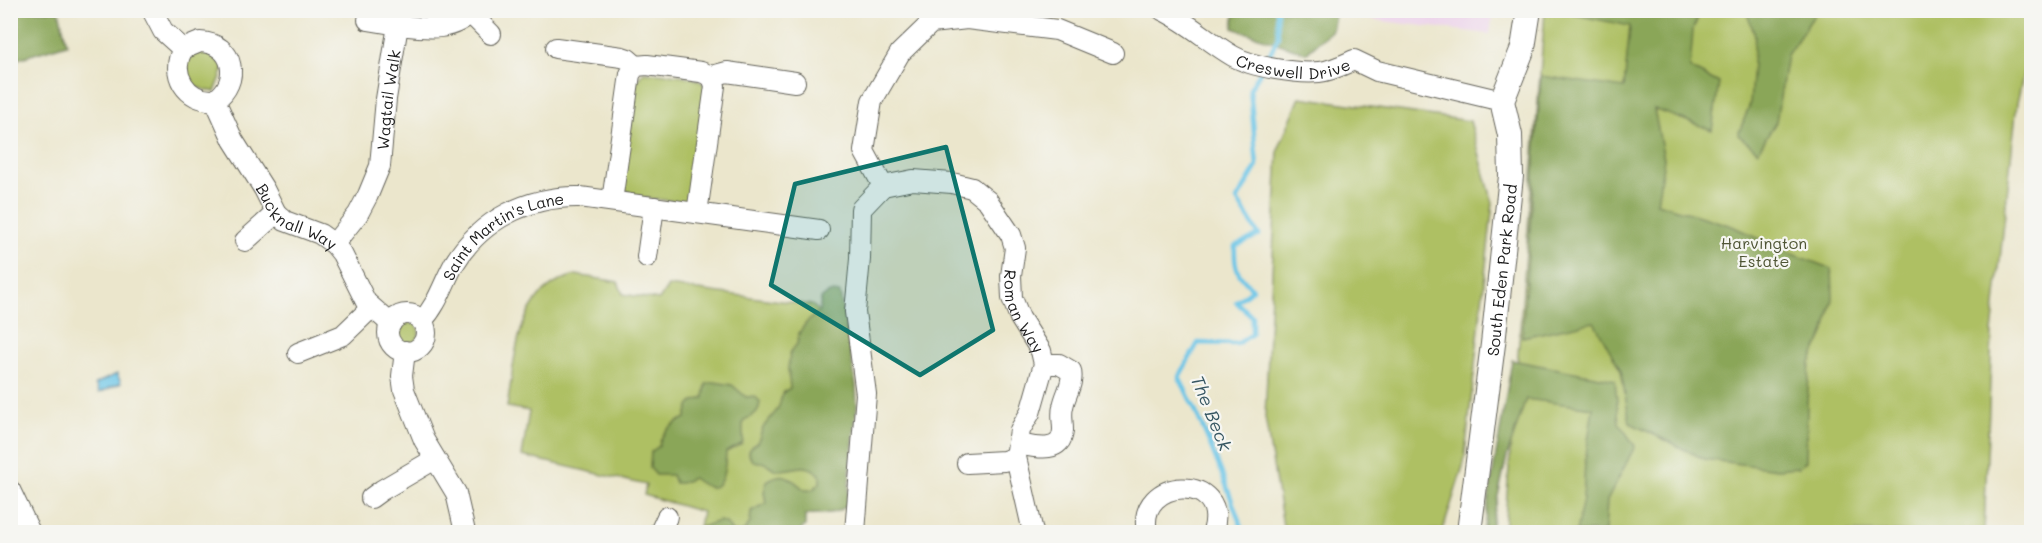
<svg xmlns="http://www.w3.org/2000/svg" width="2042" height="543" font-family="Mali,sans-serif">
	<style>
		.built { fill: #ecd1ea }
		.green { fill: #aec063; stroke: #656e40; stroke-width: 1.5 }
		.forest { fill: #8aa659; stroke: #53613a; stroke-width: 1.5 }
		.water { fill: #69c5e7; stroke: #427082; stroke-width: 1.5 }
		.lines { fill: none; stroke-linecap: round; stroke-linejoin: round }
		.stream { stroke: #69c5e7; stroke-width: 4.5 }
		.minor-casing { stroke: #64635a; stroke-width: 22 }
		.major-casing { stroke: #64635a; stroke-width: 26 }
		.minor { stroke: #fff; stroke-width: 20 }
		.major { stroke: #fff; stroke-width: 24 }
		.marked { fill: #0f766e; fill-opacity: 0.2; stroke: #0f766e; stroke-width: 4.5; stroke-linejoin: round }
		.labels { text-anchor: middle; dominant-baseline: central; stroke-width: 4.5; stroke-linejoin: round; paint-order: stroke }
		.street-label { font-size: 16px; fill: #1c1c1c; stroke: #f6f6f2 }
		.park-label { font-size: 16px; fill: #4f5535; stroke: #f6f6f2 }
		.water-label { font-size: 18px; font-style: italic; fill: #375763; stroke: #f6f6f2 }
	</style>
	<rect width="100%" height="100%" fill="#f6f6f2"/>
	<filter id="ink" filterUnits="userSpaceOnUse"><feTurbulence type="fractalNoise" baseFrequency=".0167" numOctaves="2"/><feDisplacementMap in="SourceGraphic" scale="12" xChannelSelector="R" yChannelSelector="G"/><feConvolveMatrix kernelMatrix="1 2 1 2 8 2 1 2 1" color-interpolation-filters="sRGB"/></filter>
	<filter id="wash" filterUnits="userSpaceOnUse"><feTurbulence type="fractalNoise" baseFrequency=".008" numOctaves="4" result="noise"/><feDisplacementMap in="SourceGraphic" scale="24" xChannelSelector="R" yChannelSelector="G"/><feGaussianBlur stdDeviation="1.35" result="paint"/><feColorMatrix in="noise" values="0 0 0 0 0 0 0 0 0 0 0 0 0 0 0 0 0 1.4 0 .05"/><feComposite in="paint" operator="in"/></filter>
	<g filter="url(#wash)">
		<rect width="100%" height="100%" fill="#ebe6cc"/>
		<path class="built" d="M 1332,10 L 1493,11 L 1490,34 L 1332,15 Z"/>
		<path class="green" d="M 406,11 L 464,11 L 452,19 L 405,18 Z
			M 1545,11 L 2031,11 L 2031,40 L 2017,103 L 1992,333 L 1984,532 L 1504,532 Z
			M 204,47 L 225,66 L 215,92 L 190,86 L 183,59 Z
			M 644,72 C 660,74 698,73 706,87 L 691,197 L 684,202 C 669,200 631,200 623,187 L 636,83 L 641,75 Z
			M 1300,97 L 1470,121 L 1493,203 L 1464,463 L 1443,530 L 1393,532 L 1284,532 L 1265,417 L 1278,150 Z
			M 576,275 L 618,282 L 623,294 L 659,300 L 668,286 L 812,305 L 827,318 L 827,482 L 767,532 L 698,532 L 702,512 L 644,495 L 646,485 L 522,456 L 529,411 L 507,407 C 516,356 515,290 576,275 Z
			M395 333a12 12 0 1 1 24 0a12 12 0 1 1-24 0Z"/>
		<path class="forest" d="M 11,10 L 59,11 L 67,44 L 11,61 Z
			M 1235,11 L 1235,10 L 1336,11 L 1332,30 L 1306,53 L 1233,28 Z
			M 1556,11 L 1701,11 L 1693,29 L 1690,68 L 1719,83 L 1712,130 L 1654,109 L 1664,159 L 1657,203 L 1732,226 L 1787,252 L 1832,269 L 1833,299 L 1825,331 L 1810,363 L 1807,403 L 1806,461 L 1799,467 L 1777,469 L 1704,459 L 1630,423 L 1621,371 L 1594,322 L 1522,337 L 1541,76 L 1624,88 L 1630,26 Z
			M 1746,11 L 1817,11 L 1787,55 L 1776,122 L 1758,151 L 1738,135 L 1750,104 L 1755,35 Z
			M 833,292 L 840,293 L 856,385 L 857,405 L 847,505 C 836,516 820,513 805,515 L 805,526 L 799,532 L 743,532 L 750,523 L 751,511 L 766,503 L 764,492 L 767,481 C 786,469 790,479 805,490 L 812,490 L 820,483 L 820,475 C 805,460 796,471 777,470 C 772,469 770,465 765,463 C 761,461 756,463 752,460 C 750,458 749,455 749,452 C 750,447 755,445 758,441 C 760,437 761,432 763,428 C 767,421 775,415 779,406 C 783,397 778,394 790,388 L 788,369 L 790,353 L 797,344 L 799,333 L 806,323 L 819,311 L 821,299 L 827,294 Z
			M 1512,360 L 1615,380 L 1619,423 L 1635,446 L 1607,501 L 1605,532 L 1576,532 L 1583,499 L 1585,461 L 1593,408 L 1526,399 L 1507,456 L 1490,532 L 1483,532 Z
			M 714,382 L 732,385 L 746,397 L 755,396 L 760,402 C 759,413 754,415 744,420 C 741,429 745,436 742,444 L 726,452 C 725,476 721,501 693,478 L 681,483 L 675,483 L 672,475 L 656,475 L 650,468 L 651,452 L 659,446 C 661,432 674,423 686,418 C 688,405 691,401 704,398 L 706,384 Z
			M 719,521 L 726,523 L 733,532 L 697,532 L 698,528 Z"/>
		<path class="water" d="M 117,374 L 121,383 L 99,393 L 95,384 Z"/>
		<g class="lines">
			<path class="stream" d="M 1266,62 L 1278,37 L 1277,10
				M 1243,532 C 1225,479 1205,428 1179,377 L 1198,343 L 1237,344 L 1252,334 L 1252,316 L 1236,302 L 1253,289 C 1237,276 1234,267 1235,246 L 1259,235 L 1237,200 L 1257,166 L 1250,89 L 1260,72"/>
		</g>
	</g>
	<g filter="url(#ink)">
		<g class="lines">
			<g class="minor-casing">
				<g id="minor">
					<path d="M 152,10 L 163,31 L 183,49"/>
					<path id="s1" d="M 1162,10 C 1188,22 1209,42 1233,56 C 1252,67 1297,74 1319,72 C 1331,71 1343,65 1354,60 L 1377,71 L 1502,101"/>
					<path d="M 471,14 L 491,34"/>
					<path d="M 368,20 L 398,25"/>
					<path d="M 200,42 C 235,43 241,83 215,100 C 186,102 169,73 183,49 Z"/>
					<path d="M 556,48 L 622,57 L 628,59 L 636,66"/>
					<path id="s2" d="M 215,100 L 233,140 L 264,189 L 276,213 L 285,221 L 320,234 L 334,244 L 342,254 L 366,302 L 391,324"/>
					<path id="s3" d="M 883,186 L 913,180 L 952,183 L 972,188 L 988,201 L 1011,235 L 1015,248 L 1011,276 L 1012,298 L 1020,318 L 1041,351 L 1044,364 L 1030,413 L 1020,430 L 1016,457 L 1033,532"/>
					<path d="M 612,201 L 630,74 L 636,66 L 647,65 L 678,69 L 701,72 L 712,76 L 727,72 L 795,82"/>
					<path d="M 697,213 L 715,86 L 712,76"/>
					<path d="M 245,241 L 276,213"/>
					<path id="s4" d="M 334,244 L 358,214 L 368,195 L 380,166 L 386,99 L 398,25 C 425,28 453,33 473,10"/>
					<path d="M 647,257 L 654,207"/>
					<circle cx="407" cy="333" r="19"/>
					<path id="s5" d="M 422,321 C 438,304 443,284 454,264 C 481,219 529,196 580,197 L 819,230"/>
					<path d="M 405,351 L 402,376 L 404,390 L 424,440 L 456,493 L 465,532"/>
					<path d="M 298,353 L 343,335 L 371,308"/>
					<path d="M 1018,444 C 1034,447 1062,455 1063,430 C 1063,422 1061,414 1063,407 C 1065,394 1074,384 1071,371 L 1059,364 L 1044,364"/>
					<path d="M 967,463 L 1004,461 L 1016,457"/>
					<path d="M 10,490 L 30,532"/>
					<path d="M 371,498 L 382,490 L 435,459"/>
					<path d="M 660,532 L 667,517"/>
					<path d="M 855,532 L 866,394 L 855,312 L 860,259 L 861,209 L 883,186 L 864,151 L 872,101 L 900,53 L 931,23 L 967,19 L 1057,30 L 1113,53"/>
					<path d="M 1147,532 C 1135,476 1231,472 1213,532"/>
				</g>
			</g>
			<g class="major-casing">
				<g id="major">
					<path id="s6" d="M 1469,532 L 1493,344 L 1511,176 L 1510,135 L 1502,101 L 1523,48 L 1529,10"/>
				</g>
			</g>
			<use href="#minor" class="minor"/>
			<use href="#major" class="major"/>
		</g>
	</g>
	<path class="marked" d="M 946,147 L 993,330 L 920,375 L 771,285 L 795,184 Z"/>
	<g class="labels">
		<g class="street-label">
			<text stroke="none"><textPath href="#s1" startOffset="147">Creswell Drive</textPath></text>
			<text stroke="none"><textPath href="#s4" startOffset="158">Wagtail Walk</textPath></text>
			<text stroke="none"><textPath href="#s2" startOffset="147">Bucknall Way</textPath></text>
			<text stroke="none"><textPath href="#s5" startOffset="124">Saint Martin's Lane</textPath></text>
			<text stroke="none"><textPath href="#s6" startOffset="264">South Eden Park Road</textPath></text>
			<text stroke="none"><textPath href="#s3" startOffset="232">Roman Way</textPath></text>
		</g>
		<g class="park-label">
			<text x="1764" y="242">Harvington<tspan x="1764" dy="18">Estate</tspan></text>
		</g>
		<g class="water-label">
			<text transform="translate(1212 413) rotate(68)">The Beck</text>
		</g>
	</g>
	<rect width="2042" height="543" fill="none" stroke="#f6f6f2" stroke-width="36"/>
</svg>
